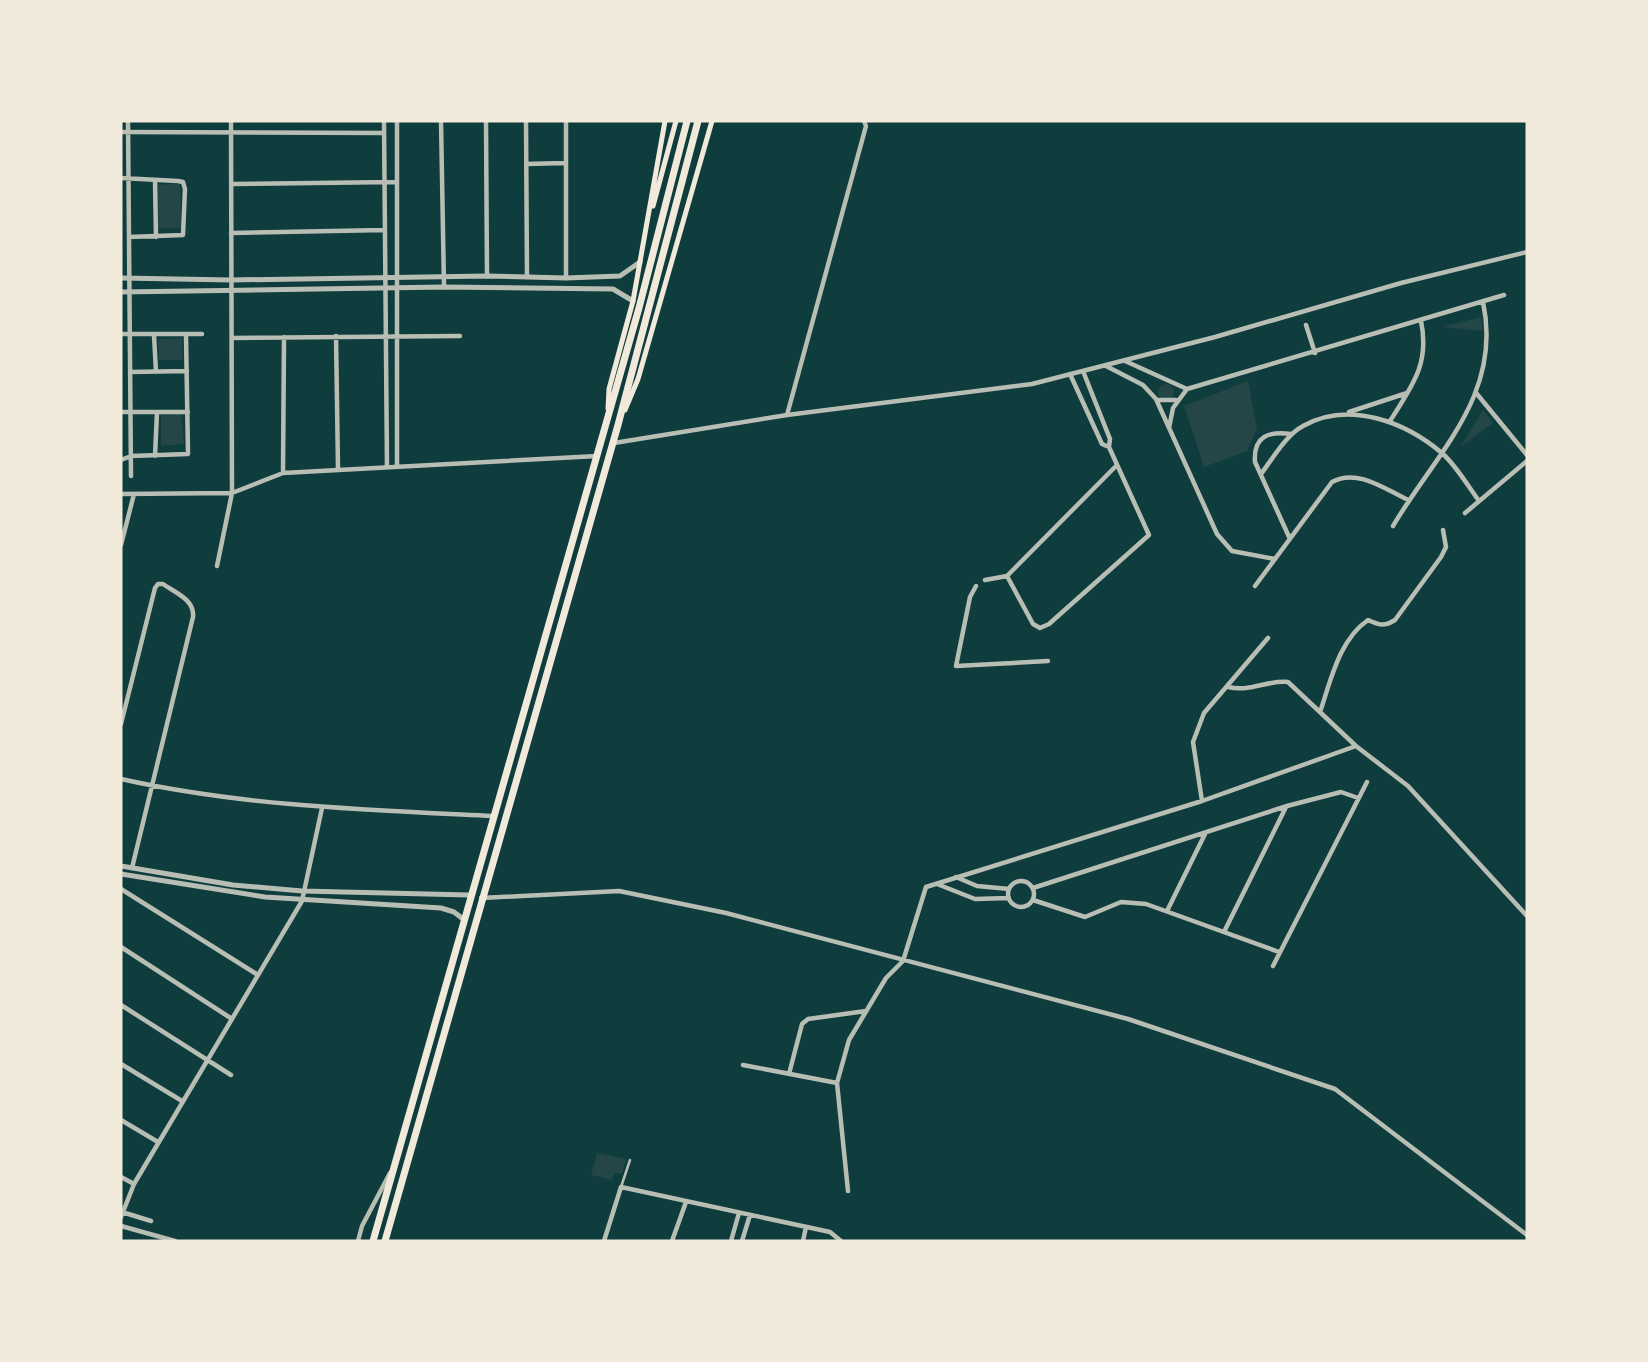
<svg xmlns="http://www.w3.org/2000/svg" width="1648" height="1362" font-family="'Exo 2',sans-serif">
	<style>
		.green { fill: #244646 }
		.lines { fill: none; stroke-linecap: round; stroke-linejoin: round }
		.pedestrian { stroke: #b8beb3; stroke-width: 2.5 }
		.minor { stroke: #b8beb3; stroke-width: 4.5 }
		.tertiary { stroke: #b8beb3; stroke-width: 5 }
		.secondary { stroke: #f1e9da; stroke-width: 5 }
		.trunk { stroke: #f1e9da; stroke-width: 7 }
	</style>
	<rect width="100%" height="100%" fill="#0f3d3e"/>
	<path class="green" d="M 180,183 L 181,228 L 158,228 L 157,185 Z
		M 1481,317 L 1483,331 L 1442,327 Z
		M 182,338 L 183,360 L 159,360 L 158,339 Z
		M 1248,381 L 1257,429 L 1247,451 L 1204,467 L 1184,406 Z
		M1158 392a8 8 0 1 1 16 0a8 8 0 1 1-16 0Z
		M 1483,410 L 1493,423 L 1460,447 Z
		M 181,413 L 184,444 L 161,446 L 161,414 Z
		M 597,1153 L 626,1159 L 622,1174 L 614,1173 L 612,1180 L 591,1175 Z"/>
	<g class="lines">
		<path class="pedestrian" d="M 621,1187 L 630,1160"/>
		<path class="minor" d="M 128,121 L 131,476
			M 384,121 L 387,467
			M 397,121 L 397,467
			M 441,121 L 444,287
			M 486,121 L 487,276
			M 526,121 L 527,277
			M 566,121 L 566,278
			M 121,132 L 384,133
			M 526,164 L 565,163
			M 121,178 L 178,181 L 183,182 L 185,189 L 183,235 L 129,237
			M 155,180 L 156,237
			M 231,184 L 396,182
			M 231,233 L 385,230
			M 1306,325 L 1315,353
			M 121,334 L 202,334
			M 154,335 L 156,372
			M 336,336 L 338,469
			M 232,338 L 460,336
			M 1125,361 L 1187,389
			M 1106,366 L 1143,385 L 1156,399 L 1217,534 L 1232,551 L 1275,559
			M 130,372 L 187,371
			M 1070,374 L 1102,444 L 1109,447
			M 1477,394 L 1527,455
			M 1157,400 L 1176,400
			M 121,412 L 188,412
			M 1349,412 L 1407,393
			M 787,415 L 866,126 L 864,121
			M 1390,421 C 1412,386 1430,364 1421,321
			M 1169,428 L 1173,408 L 1187,389 L 1504,295
			M 614,443 L 787,415 L 1032,384 L 1215,337 L 1401,283 L 1527,252
			M 155,456 L 157,412
			M 121,460 L 131,456 L 188,454 L 186,336
			M 283,473 L 284,337
			M 1261,474 C 1273,458 1286,435 1303,426 C 1349,400 1406,422 1443,454 C 1457,467 1468,486 1479,501
			M 121,494 L 232,493 L 283,473 L 597,456
			M 1465,513 L 1527,461
			M 1393,526 C 1436,453 1503,395 1483,302
			M 1290,539 L 1255,462 C 1253,436 1269,431 1291,434
			M 121,545 L 134,494
			M 217,566 L 232,493 L 231,121
			M 1007,576 L 1033,624 L 1040,628 L 1049,624 L 1149,535 L 1109,447 L 1110,439 L 1083,371
			M 985,580 L 1007,576 L 1117,465
			M 976,586 L 970,597 L 956,666 L 1048,661
			M 1255,586 L 1332,482 C 1357,468 1385,489 1408,500
			M 1228,687 C 1252,692 1266,680 1288,682 L 1356,746 L 1408,786 L 1527,916
			M 1320,712 C 1331,680 1339,640 1368,620 C 1379,625 1384,627 1395,620 L 1441,557 L 1446,547 L 1443,530
			M 121,724 L 155,588 L 158,584 L 163,584 C 176,593 195,600 193,617 L 132,868
			M 121,779 C 242,806 368,810 492,816
			M 1202,801 L 1193,742 L 1204,713 L 1268,638
			M 956,877 L 977,886 L 1009,889
			M1008 894a13 13 0 1 1 26 0a13 13 0 1 1-26 0Z
			M 937,884 L 975,899 L 1009,898
			M 1033,888 L 1287,806 L 1341,792 L 1358,798
			M 121,889 L 258,975
			M 481,898 L 619,891 L 726,913 L 1128,1019 L 1335,1089 L 1527,1235
			M 1033,900 L 1085,917 L 1121,902 L 1146,904 L 1279,952
			M 1167,911 L 1205,834
			M 1224,932 L 1286,807
			M 121,947 L 232,1019
			M 1273,966 L 1367,782
			M 121,1005 L 231,1075
			M 121,1064 L 182,1101
			M 743,1065 L 837,1083
			M 789,1074 L 802,1024 L 808,1019 L 866,1011
			M 121,1120 L 158,1142
			M 121,1177 L 134,1184
			M 848,1191 L 837,1083 L 849,1040 L 886,978 L 903,961 L 926,887 L 1202,801 L 1356,746
			M 122,1212 L 151,1221
			M 121,1217 L 134,1184 L 302,901 L 322,808
			M 121,1226 L 175,1241
			M 358,1241 L 362,1226 L 390,1173
			M 604,1241 L 621,1187 L 830,1232 L 841,1241
			M 672,1241 L 686,1202
			M 731,1241 L 739,1213
			M 742,1241 L 750,1215
			M 803,1241 L 806,1227"/>
		<path class="tertiary" d="M 121,278 L 231,280 L 487,276 L 566,278 L 620,276 L 640,262
			M 121,292 L 444,287 L 613,289 L 633,301
			M 121,866 L 233,885 L 302,891 L 469,895
			M 121,874 L 265,897 L 441,908 L 454,912 L 463,919"/>
		<path class="secondary" d="M 653,206 L 676,121
			M 608,409 L 609,389 L 633,301 L 665,121
			M 625,410 L 638,379 L 712,121"/>
		<path class="trunk" d="M 373,1241 L 639,308 L 687,121
			M 385,1241 L 618,425 L 698,121"/>
	</g>
	<rect width="1648" height="1362" fill="none" stroke="#f1e9da" stroke-width="245"/>
</svg>
